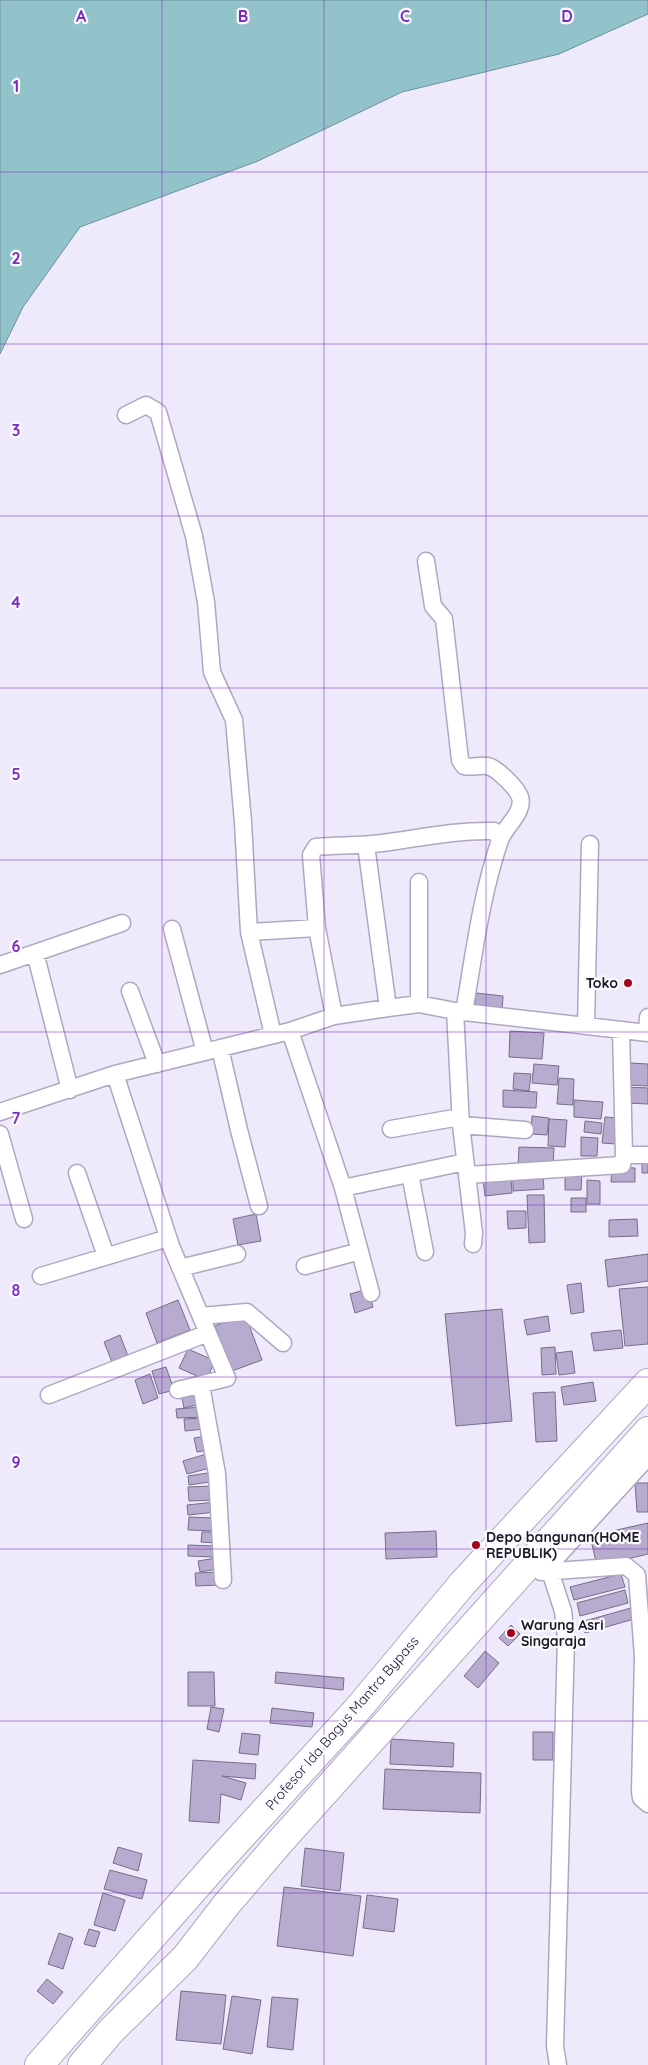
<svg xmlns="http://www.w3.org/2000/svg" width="648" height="2065" font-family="Quicksand,sans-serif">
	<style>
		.water { fill: #93c3ca; stroke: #6f9098 }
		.building { fill: #b7acd0; stroke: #756e87 }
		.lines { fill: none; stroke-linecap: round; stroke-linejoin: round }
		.street-casing { stroke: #afa7c2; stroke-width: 19 }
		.highway-casing { stroke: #afa7c2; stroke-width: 30 }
		.street { stroke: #fff; stroke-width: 16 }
		.highway { stroke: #fff; stroke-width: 28 }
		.grid { fill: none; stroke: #7b2cbf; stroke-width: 1; stroke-opacity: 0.55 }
		.poi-dot { fill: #a2041e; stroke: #fbf9ff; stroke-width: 2 }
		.labels { text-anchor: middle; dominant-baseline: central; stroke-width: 4.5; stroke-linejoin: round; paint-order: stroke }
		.poi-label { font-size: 14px; font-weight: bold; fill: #1b1822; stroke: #fbf9ff; text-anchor: start }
		.street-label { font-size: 14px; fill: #1b1822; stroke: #fbf9ff }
		.grid-label { font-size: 16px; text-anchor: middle; font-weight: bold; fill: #7b2cbf; stroke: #fbf9ff; stroke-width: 4.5; stroke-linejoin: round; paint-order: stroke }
	</style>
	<rect width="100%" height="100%" fill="#efeafb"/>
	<path class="water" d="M 0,0 L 648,0 L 648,14 L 559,54 L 402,92 L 258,161 L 80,227 L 23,307 L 0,354 Z"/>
	<path class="building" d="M 476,993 L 503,996 L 502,1011 L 474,1008 Z
		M 510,1031 L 544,1033 L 542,1059 L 509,1057 Z
		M 630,1063 L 648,1064 L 648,1086 L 629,1085 Z
		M 534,1064 L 559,1066 L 557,1085 L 532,1083 Z
		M 514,1073 L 531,1074 L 529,1091 L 513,1089 Z
		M 559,1078 L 574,1079 L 573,1105 L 557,1104 Z
		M 627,1087 L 648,1088 L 648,1104 L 626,1103 Z
		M 503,1090 L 537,1092 L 536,1108 L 503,1107 Z
		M 574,1100 L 603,1102 L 601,1119 L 574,1117 Z
		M 532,1116 L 549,1118 L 547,1135 L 531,1134 Z
		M 605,1117 L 618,1118 L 616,1144 L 602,1143 Z
		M 549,1119 L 567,1120 L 565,1147 L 548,1146 Z
		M 585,1121 L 602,1123 L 601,1134 L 584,1132 Z
		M 581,1137 L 598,1138 L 597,1156 L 581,1156 Z
		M 519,1147 L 554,1148 L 553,1168 L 518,1166 Z
		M 642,1158 L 648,1158 L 648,1173 L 642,1173 Z
		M 612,1167 L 635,1168 L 635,1182 L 611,1182 Z
		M 565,1171 L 582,1172 L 581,1190 L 565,1190 Z
		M 543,1176 L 544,1189 L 513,1191 L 513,1178 Z
		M 511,1178 L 512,1193 L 485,1196 L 483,1180 Z
		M 587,1180 L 600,1181 L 600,1204 L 587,1204 Z
		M 527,1195 L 544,1195 L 545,1242 L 529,1243 Z
		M 571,1198 L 586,1198 L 586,1212 L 571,1212 Z
		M 507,1211 L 526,1211 L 526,1228 L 508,1229 Z
		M 256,1214 L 261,1241 L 238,1245 L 233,1219 Z
		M 637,1219 L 638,1236 L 609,1237 L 609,1220 Z
		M 648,1254 L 648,1281 L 608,1287 L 605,1260 Z
		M 581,1283 L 584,1312 L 571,1314 L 567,1285 Z
		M 648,1287 L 648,1344 L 625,1346 L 619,1289 Z
		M 368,1289 L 373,1307 L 355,1313 L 350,1294 Z
		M 178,1300 L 190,1330 L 157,1343 L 146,1313 Z
		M 502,1309 L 512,1421 L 456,1426 L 445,1314 Z
		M 245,1314 L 262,1360 L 232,1371 L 215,1326 Z
		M 548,1316 L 550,1331 L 527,1335 L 524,1320 Z
		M 621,1330 L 623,1348 L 594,1351 L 591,1333 Z
		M 120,1335 L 128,1356 L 112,1362 L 104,1342 Z
		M 555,1347 L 556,1374 L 542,1375 L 541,1348 Z
		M 188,1349 L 215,1361 L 206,1380 L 179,1368 Z
		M 572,1351 L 575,1373 L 559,1375 L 556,1353 Z
		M 166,1367 L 174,1390 L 159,1394 L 152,1371 Z
		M 150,1374 L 158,1398 L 143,1404 L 135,1380 Z
		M 593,1382 L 596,1401 L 564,1405 L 561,1387 Z
		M 198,1390 L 201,1404 L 184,1408 L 181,1393 Z
		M 555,1392 L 557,1441 L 536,1442 L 533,1393 Z
		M 202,1407 L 203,1417 L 177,1418 L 176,1409 Z
		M 203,1418 L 204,1429 L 185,1431 L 184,1419 Z
		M 206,1436 L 208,1450 L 197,1452 L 194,1438 Z
		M 210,1453 L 214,1467 L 187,1474 L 183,1461 Z
		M 215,1472 L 216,1481 L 189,1485 L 188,1476 Z
		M 635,1483 L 648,1483 L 648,1512 L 637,1512 Z
		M 214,1486 L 215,1500 L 189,1501 L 188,1487 Z
		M 215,1502 L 216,1512 L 188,1515 L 187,1505 Z
		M 189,1517 L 214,1518 L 213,1531 L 188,1530 Z
		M 648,1523 L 648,1554 L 597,1566 L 590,1536 Z
		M 436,1531 L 437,1557 L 386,1559 L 385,1533 Z
		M 202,1532 L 215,1532 L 215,1543 L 201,1542 Z
		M 188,1545 L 214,1546 L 214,1557 L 188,1556 Z
		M 216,1558 L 218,1569 L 200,1572 L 198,1561 Z
		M 221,1572 L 221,1585 L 196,1586 L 195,1573 Z
		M 621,1574 L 625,1587 L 574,1600 L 570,1587 Z
		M 625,1590 L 628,1603 L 580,1616 L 577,1603 Z
		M 631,1608 L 634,1619 L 585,1633 L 581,1622 Z
		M 511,1625 L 520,1634 L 508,1646 L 499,1638 Z
		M 485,1651 L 499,1663 L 478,1688 L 464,1676 Z
		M 188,1672 L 214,1672 L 215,1706 L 188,1706 Z
		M 276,1672 L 344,1678 L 343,1690 L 275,1683 Z
		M 211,1707 L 224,1709 L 219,1732 L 207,1729 Z
		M 272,1708 L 314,1713 L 312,1727 L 270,1723 Z
		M 533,1732 L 553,1732 L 553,1760 L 533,1760 Z
		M 242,1733 L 260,1735 L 258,1755 L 239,1753 Z
		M 391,1739 L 454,1743 L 453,1767 L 390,1764 Z
		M 193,1760 L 256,1764 L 255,1779 L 222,1776 L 246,1783 L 241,1800 L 221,1794 L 219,1823 L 189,1821 Z
		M 385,1769 L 481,1773 L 480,1813 L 383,1809 Z
		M 118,1847 L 142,1854 L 138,1871 L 113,1863 Z
		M 305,1848 L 344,1853 L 340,1891 L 301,1886 Z
		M 110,1870 L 147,1880 L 142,1899 L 104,1889 Z
		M 284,1887 L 361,1896 L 353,1956 L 277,1946 Z
		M 103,1893 L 125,1900 L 115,1931 L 94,1925 Z
		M 367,1895 L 398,1899 L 394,1932 L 363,1928 Z
		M 89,1929 L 100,1932 L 95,1947 L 84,1944 Z
		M 59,1933 L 73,1938 L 63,1969 L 48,1964 Z
		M 47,1979 L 63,1992 L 53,2004 L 37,1991 Z
		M 181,1991 L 226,1995 L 221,2044 L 176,2040 Z
		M 232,1996 L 261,2000 L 252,2054 L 223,2049 Z
		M 272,1997 L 298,1999 L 293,2050 L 267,2047 Z"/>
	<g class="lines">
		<g class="street-casing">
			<path id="street" d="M 126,415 L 146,405 L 158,412 L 194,536 L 206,602 L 212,672 L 234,720 L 243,822 L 249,932 L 273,1035
				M 426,561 L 433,606 L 444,619 L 460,760 L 464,766 C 472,768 479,765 487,766 C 496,767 517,788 520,797 C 525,812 505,826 500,840 C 481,896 474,954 464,1012
				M 366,845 L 388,1008
				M 419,882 L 419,1004
				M 172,929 L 205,1052
				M 249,932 L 317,928
				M 34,954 L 38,964 L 70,1090
				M 0,965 L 122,923
				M 130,991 L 157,1064
				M 455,1011 L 461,1125 L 474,1233 L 473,1244
				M 334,1016 L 317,928 L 311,855 L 316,847 C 338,845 360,846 382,843 C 420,838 455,830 494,831 L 500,839
				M 586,1026 L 590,844
				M 290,1031 L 343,1188 L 371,1293
				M 647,1033 L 648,1017
				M 220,1048 L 239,1130 L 259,1206
				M 115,1074 L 171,1246 L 227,1378 L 178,1390
				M 0,1112 L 115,1074 L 290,1031 L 334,1016 L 388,1008 L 419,1004 L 455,1011 L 648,1033
				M 461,1125 L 525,1130
				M 391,1129 L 460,1117
				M 0,1134 L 24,1219
				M 624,1155 L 648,1155
				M 77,1173 L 106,1256
				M 410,1174 L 425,1252
				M 467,1175 L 622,1165 L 624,1155 L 621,1030
				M 343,1188 L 465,1162
				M 305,1266 L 360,1251
				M 180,1268 L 237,1254
				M 41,1276 L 168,1238
				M 201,1316 L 247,1312 L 283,1343
				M 201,1385 L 217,1474 L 223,1580
				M 49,1395 L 208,1333
				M 544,1571 L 648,1457
				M 550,1571 L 563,1611 L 566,1639 L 555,2046 L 558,2065
				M 541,1572 L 626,1566 L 637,1575 L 643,1657 L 640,1792 L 641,1798 L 648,1804"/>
		</g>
		<g class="highway-casing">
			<path id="highway" d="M 39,2065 L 216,1864 L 356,1711 L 463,1583 L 648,1383
				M 82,2065 L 111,2031 L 185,1958 L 226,1905 L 279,1843 L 648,1431"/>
		</g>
		<use href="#street" class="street"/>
		<use href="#highway" class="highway"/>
	</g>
	<path class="grid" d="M 162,0 L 162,2065M 324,0 L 324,2065M 486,0 L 486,2065M 0,172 L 648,172M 0,344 L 648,344M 0,516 L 648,516M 0,688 L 648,688M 0,860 L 648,860M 0,1032 L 648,1032M 0,1205 L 648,1205M 0,1377 L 648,1377M 0,1549 L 648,1549M 0,1721 L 648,1721M 0,1893 L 648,1893"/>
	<g class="poi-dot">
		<circle cx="628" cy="983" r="5"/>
		<circle cx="476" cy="1545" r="5"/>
		<circle cx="511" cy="1633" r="5"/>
	</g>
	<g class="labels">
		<g class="poi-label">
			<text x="618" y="983" text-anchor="end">Toko</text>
			<text x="486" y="1537">Depo bangunan(HOME<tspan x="486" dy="16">REPUBLIK)</tspan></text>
			<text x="521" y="1625">Warung Asri<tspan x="521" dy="16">Singaraja</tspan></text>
		</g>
		<g class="street-label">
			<text transform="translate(342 1723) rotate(-49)">Profesor Ida Bagus Mantra Bypass</text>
		</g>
	</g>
	<g class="grid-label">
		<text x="81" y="22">A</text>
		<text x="243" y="22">B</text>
		<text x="405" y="22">C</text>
		<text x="567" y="22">D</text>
		<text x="16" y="92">1</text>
		<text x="16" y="264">2</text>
		<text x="16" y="436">3</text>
		<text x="16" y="608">4</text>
		<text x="16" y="780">5</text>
		<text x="16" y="952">6</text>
		<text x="16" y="1124">7</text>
		<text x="16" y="1296">8</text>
		<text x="16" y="1468">9</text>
	</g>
</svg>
